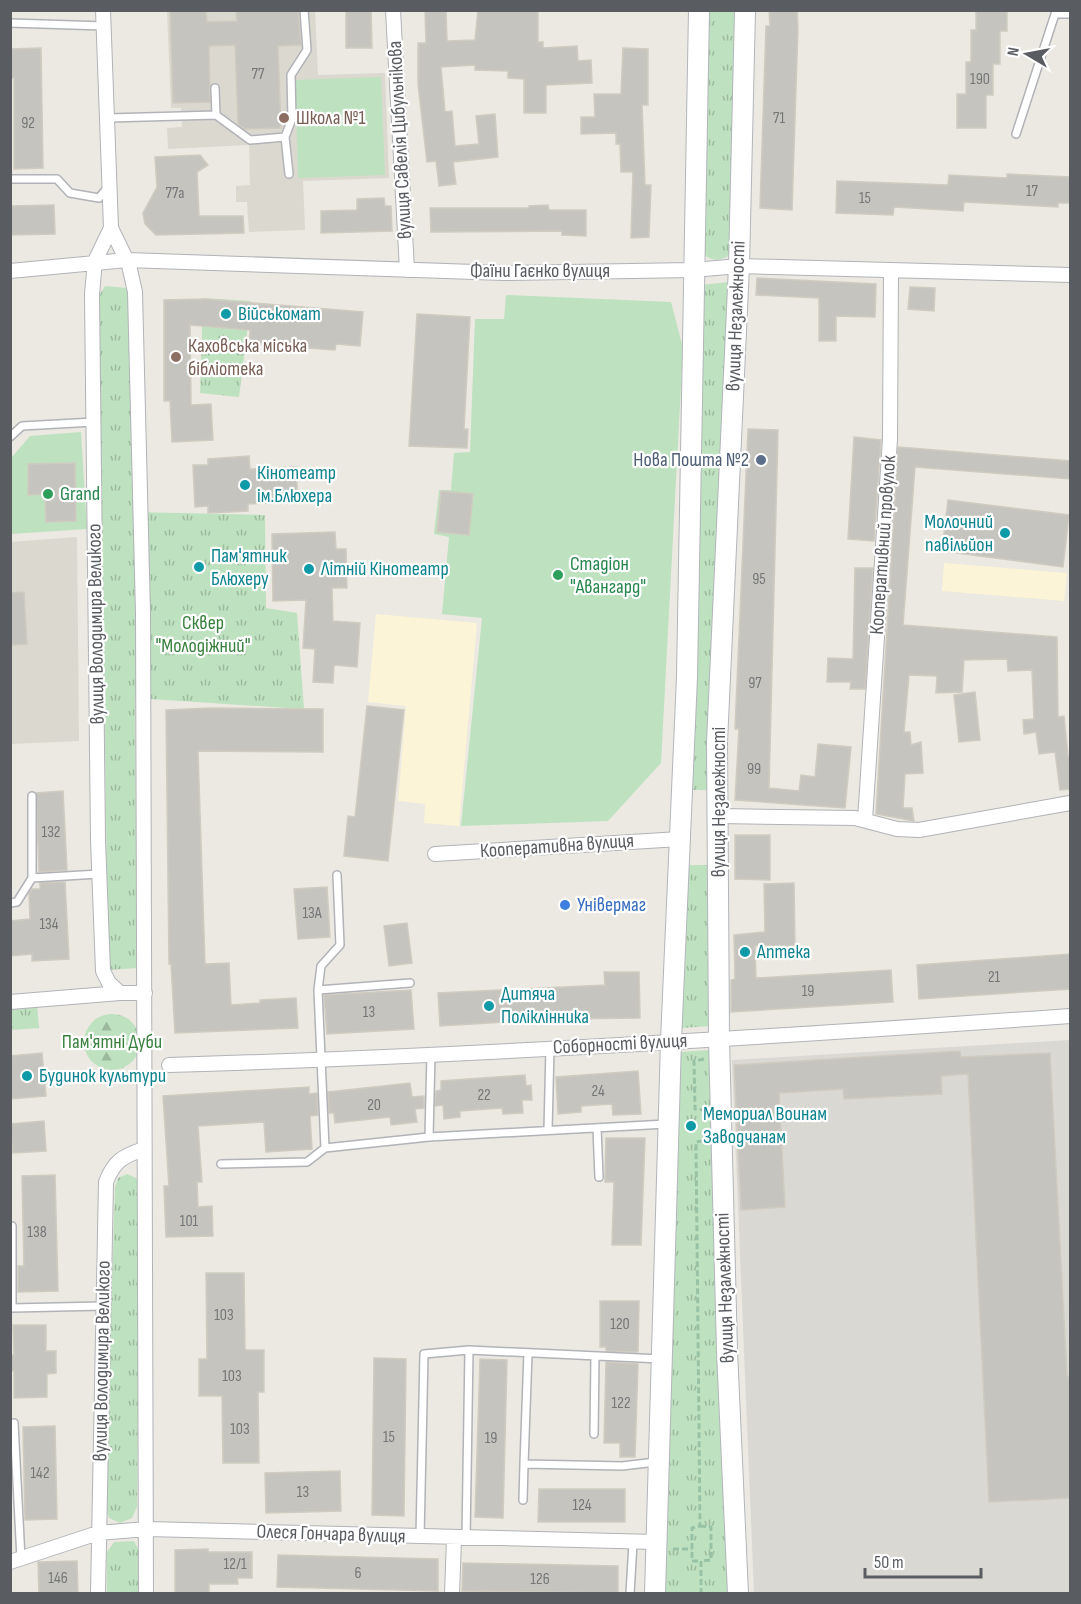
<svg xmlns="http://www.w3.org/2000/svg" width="1081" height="1604" font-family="'Sofia Sans Condensed',sans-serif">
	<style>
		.commercial { fill: #fbf4d6 }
		.industrial { fill: #dad8d3 }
		.education { fill: #dbd8cf }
		.grass { fill: url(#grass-tufts) }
		.forest { fill: url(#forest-firs) }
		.pitch { fill: #bee2bf }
		.building { fill: #c6c4be; stroke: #d0cbc0; stroke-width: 1.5 }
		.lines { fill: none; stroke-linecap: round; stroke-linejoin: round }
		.lane-casing { stroke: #b1b3b8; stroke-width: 10 }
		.street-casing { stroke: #b1b3b8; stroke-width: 16 }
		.secondary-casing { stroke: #b2b5bb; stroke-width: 22 }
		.path { stroke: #98c2a5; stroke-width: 3; stroke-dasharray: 6 3; stroke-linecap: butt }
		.lane { stroke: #fff; stroke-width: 7 }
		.street { stroke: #fff; stroke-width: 14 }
		.secondary { stroke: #fff; stroke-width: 20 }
		.education-dot { fill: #8d6e63; stroke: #fff; stroke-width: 2 }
		.culture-dot { fill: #0f9aa8; stroke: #fff; stroke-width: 2 }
		.service-dot { fill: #5c6f8a; stroke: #fff; stroke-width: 2 }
		.leisure-dot { fill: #2e9e5b; stroke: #fff; stroke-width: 2 }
		.shop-dot { fill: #3f7fe0; stroke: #fff; stroke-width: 2 }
		.labels { text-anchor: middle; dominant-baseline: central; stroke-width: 4.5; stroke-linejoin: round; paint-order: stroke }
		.number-label { font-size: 16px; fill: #747678 }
		.education-label { font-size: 20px; fill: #785e54; stroke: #fff; text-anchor: start }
		.street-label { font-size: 20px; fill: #595c61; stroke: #fff }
		.culture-label { font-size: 20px; fill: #0d838f; stroke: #fff; text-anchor: start }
		.service-label { font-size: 20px; fill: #4e5e75; stroke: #fff; text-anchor: end }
		.leisure-label { font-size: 20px; fill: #27864d; stroke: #fff; text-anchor: start }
		.park-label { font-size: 20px; fill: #39803e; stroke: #fff }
		.shop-label { font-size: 20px; fill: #366cbe; stroke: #fff; text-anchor: start }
	</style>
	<defs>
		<pattern id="grass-tufts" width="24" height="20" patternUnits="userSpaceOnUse" patternTransform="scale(1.5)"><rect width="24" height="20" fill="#bee2bf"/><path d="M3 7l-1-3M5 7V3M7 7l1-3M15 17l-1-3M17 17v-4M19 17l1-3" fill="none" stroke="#9dba9f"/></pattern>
		<pattern id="forest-firs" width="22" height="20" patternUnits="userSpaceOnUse" patternTransform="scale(1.5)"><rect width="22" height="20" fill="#bee2bf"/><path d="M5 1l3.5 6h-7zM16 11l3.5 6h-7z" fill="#9dba9f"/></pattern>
	</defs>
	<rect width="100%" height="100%" fill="#ebe9e1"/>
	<path class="commercial" d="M 944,563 L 1067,573 L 1064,601 L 942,591 Z
		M 376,614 L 477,623 L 459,826 L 424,823 L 425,804 L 398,801 L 406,706 L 368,702 Z"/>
	<path class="industrial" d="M 1070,1040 L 1070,1593 L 754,1593 L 732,1060 Z"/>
	<path class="education" d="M 167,11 L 315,11 L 318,75 L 385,73 L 389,178 L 303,181 L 305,230 L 249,232 L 247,202 L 236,202 L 236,186 L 250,185 L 249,145 L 168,149 L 167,128 L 182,127 L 181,108 L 171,108 Z
		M 77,537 L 79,741 L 11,744 L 10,542 Z"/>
	<path class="grass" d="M 707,11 L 738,11 L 731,249 L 727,257 C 716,261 711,261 702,253 Z
		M 730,282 L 711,790 L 685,790 L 700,285 Z
		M 105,286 L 127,288 L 132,296 L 134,512 L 265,515 L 266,608 L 297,613 L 304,709 L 135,698 L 137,968 L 108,970 L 99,296 Z
		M 203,298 L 251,301 L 239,397 L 200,393 Z
		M 688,865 L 711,865 L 710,1026 L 682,1028 Z
		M 37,1004 L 39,1028 L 11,1030 L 11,1006 Z
		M 710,1050 L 732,1593 L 660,1594 L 680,1052 Z
		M 127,1174 L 136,1178 L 140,1187 L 137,1507 L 132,1518 L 120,1523 L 109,1518 L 105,1506 L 115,1187 L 118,1178 Z
		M 134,1541 L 138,1549 L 138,1593 L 107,1593 L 107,1552 L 114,1542 Z"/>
	<path class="forest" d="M84 1042a28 28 0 1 1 56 0a28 28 0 1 1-56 0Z"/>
	<path class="pitch" d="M 381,77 L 385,175 L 298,178 L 295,80 Z
		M 506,295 L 671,302 L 683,348 L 661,763 L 608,821 L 461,826 L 482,618 L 442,614 L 449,537 L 434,534 L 439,490 L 451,490 L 454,453 L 470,452 L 475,319 L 504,319 Z
		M 81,432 L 87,529 L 11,534 L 11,458 L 30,436 Z"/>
	<path class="building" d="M 170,10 L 206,10 L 207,22 L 237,21 L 236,10 L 298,10 L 301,45 L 278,46 L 281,128 L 245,129 L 238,124 L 235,45 L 209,46 L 210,102 L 173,103 Z
		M 346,10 L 371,10 L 372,48 L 346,48 Z
		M 425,10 L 446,10 L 447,41 L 475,40 L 478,10 L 538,10 L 538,42 L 543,42 L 543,48 L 577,46 L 578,61 L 591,60 L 592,83 L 546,85 L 546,113 L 524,113 L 524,79 L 508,78 L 508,71 L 475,70 L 475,65 L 441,67 L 445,112 L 452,111 L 455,146 L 479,144 L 476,116 L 495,114 L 498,157 L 453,162 L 456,184 L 439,186 L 436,161 L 427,162 L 418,84 L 418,43 L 426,43 Z
		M 769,10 L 797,10 L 798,27 L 792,210 L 760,208 L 766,26 L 770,26 Z
		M 976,10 L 1007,10 L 1007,31 L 1000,31 L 1000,64 L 993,64 L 993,95 L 986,95 L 986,128 L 957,128 L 957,94 L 966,94 L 966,62 L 971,62 L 971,30 L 976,30 Z
		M 41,48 L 43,168 L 14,169 L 14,78 L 10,78 L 10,49 Z
		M 623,48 L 648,49 L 648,105 L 642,105 L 645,185 L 651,185 L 649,237 L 631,238 L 633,172 L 621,172 L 620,144 L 616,144 L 616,133 L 581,134 L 581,117 L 595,117 L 594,94 L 621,94 Z
		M 200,155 L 208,165 L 197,172 L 199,216 L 243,216 L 244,233 L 156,235 L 145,224 L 143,213 L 157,187 L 155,157 Z
		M 1007,174 L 1071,177 L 1071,203 L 1058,203 L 1058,207 L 964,202 L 963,211 L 894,207 L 893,215 L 836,213 L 837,181 L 948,185 L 949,175 L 1007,178 Z
		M 384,198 L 385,206 L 391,206 L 392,231 L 321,233 L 321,211 L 357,210 L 357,199 Z
		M 54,205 L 55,234 L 10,235 L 10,206 Z
		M 548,205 L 549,210 L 586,210 L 586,236 L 562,235 L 562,231 L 431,232 L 430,208 L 529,208 L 529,206 Z
		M 757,278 L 876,284 L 875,317 L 836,316 L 836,341 L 819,341 L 819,298 L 756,295 Z
		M 910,287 L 935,288 L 934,311 L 908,309 Z
		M 205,299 L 363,312 L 360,346 L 336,344 L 335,350 L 249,344 L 250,330 L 190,325 L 191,405 L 211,404 L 213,440 L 172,442 L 170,401 L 164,401 L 164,300 Z
		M 417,314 L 470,317 L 464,429 L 468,429 L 467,448 L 409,446 Z
		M 748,429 L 778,430 L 769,788 L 799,791 L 801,775 L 815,777 L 818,744 L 851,747 L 845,808 L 735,800 L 739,729 L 735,729 Z
		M 854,437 L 881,440 L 874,541 L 848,539 Z
		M 898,447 L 1071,461 L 1071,479 L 915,467 L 903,625 L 1057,637 L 1058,717 L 1064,716 L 1068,756 L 1071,756 L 1070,789 L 1060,790 L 1055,752 L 1039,754 L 1036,732 L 1024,734 L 1023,720 L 1034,719 L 1032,670 L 1008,671 L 1007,659 L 964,660 L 962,692 L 936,693 L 937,676 L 909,675 L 904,732 L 910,732 L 911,745 L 921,742 L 923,773 L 905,774 L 903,808 L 912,808 L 914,821 L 876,814 Z
		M 249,456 L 250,469 L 296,467 L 298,501 L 248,504 L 248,511 L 208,513 L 208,506 L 195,507 L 193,465 L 208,465 L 208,459 Z
		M 75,463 L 76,521 L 46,522 L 45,494 L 28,495 L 28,464 Z
		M 441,491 L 473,494 L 469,535 L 437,532 Z
		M 948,500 L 1069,515 L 1063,567 L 942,551 Z
		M 335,532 L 336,549 L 346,549 L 347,588 L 332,588 L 333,621 L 360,623 L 357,667 L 334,665 L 333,683 L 313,682 L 315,649 L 303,648 L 306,600 L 273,601 L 272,534 Z
		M 855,568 L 873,568 L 865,689 L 850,689 L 851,682 L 827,682 L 828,658 L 853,659 Z
		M 24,592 L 27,644 L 10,645 L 10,593 Z
		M 975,692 L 980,740 L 959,742 L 954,695 Z
		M 367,706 L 404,710 L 388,861 L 344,856 L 348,816 L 355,817 Z
		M 210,708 L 323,709 L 323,752 L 198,751 L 205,964 L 229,963 L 231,1005 L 260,1003 L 260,1000 L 296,998 L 298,1028 L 175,1033 L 171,964 L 169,964 L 166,710 Z
		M 63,791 L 67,870 L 39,872 L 36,793 Z
		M 735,835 L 770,835 L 770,880 L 735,879 Z
		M 65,882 L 69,959 L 32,961 L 32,954 L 10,956 L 10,921 L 30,919 L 29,894 L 32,889 L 40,889 L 40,883 Z
		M 794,883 L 795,946 L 755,946 L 756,978 L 891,970 L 893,1002 L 731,1012 L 731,980 L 735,979 L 734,935 L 765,932 L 764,884 Z
		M 327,887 L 330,937 L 298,939 L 294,889 Z
		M 407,923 L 412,963 L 389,966 L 384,926 Z
		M 1071,954 L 1071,989 L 919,999 L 917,965 Z
		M 604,972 L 639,972 L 640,1018 L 555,1019 L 440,1026 L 438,993 L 605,985 Z
		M 411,990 L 414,1029 L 327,1034 L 324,995 Z
		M 960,1051 L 961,1057 L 1050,1053 L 1067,1376 L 1071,1376 L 1071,1498 L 989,1502 L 968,1074 L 941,1076 L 942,1094 L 844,1099 L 843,1089 L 779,1093 L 785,1207 L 741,1210 L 734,1065 Z
		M 42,1053 L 46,1096 L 10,1099 L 10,1056 Z
		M 638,1071 L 641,1114 L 613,1115 L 612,1104 L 581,1106 L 581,1112 L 558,1114 L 556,1077 Z
		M 525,1075 L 526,1086 L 531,1085 L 532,1100 L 522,1100 L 523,1113 L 503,1114 L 502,1108 L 460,1111 L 460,1117 L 444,1119 L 443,1105 L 435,1106 L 436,1091 L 441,1090 L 441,1081 Z
		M 410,1083 L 412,1097 L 424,1096 L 424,1108 L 415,1109 L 417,1122 L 391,1125 L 390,1117 L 335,1123 L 334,1113 L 329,1113 L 328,1092 Z
		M 309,1087 L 309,1094 L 317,1093 L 318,1115 L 310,1116 L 312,1149 L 266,1152 L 264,1122 L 198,1126 L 202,1182 L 197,1182 L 198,1207 L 212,1206 L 213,1236 L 166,1237 L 164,1186 L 169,1186 L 163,1096 Z
		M 44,1121 L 46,1151 L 13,1153 L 10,1124 Z
		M 606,1138 L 645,1138 L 641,1245 L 612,1245 L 614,1182 L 605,1182 Z
		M 55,1175 L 58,1291 L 18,1292 L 18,1266 L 24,1266 L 22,1176 Z
		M 206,1273 L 244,1273 L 245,1350 L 264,1350 L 264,1392 L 258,1392 L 259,1463 L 223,1463 L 222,1396 L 199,1396 L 199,1359 L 207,1359 Z
		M 600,1301 L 639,1301 L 638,1352 L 606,1351 L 606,1347 L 600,1347 Z
		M 13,1325 L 46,1325 L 46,1351 L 56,1351 L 56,1373 L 47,1374 L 47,1397 L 14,1398 L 14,1371 L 10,1371 L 10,1355 L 14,1355 Z
		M 374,1358 L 406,1359 L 404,1516 L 372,1515 Z
		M 480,1359 L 507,1360 L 503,1518 L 475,1517 Z
		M 606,1362 L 638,1364 L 635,1457 L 620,1457 L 620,1443 L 604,1443 Z
		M 55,1426 L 57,1519 L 25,1520 L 23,1427 Z
		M 340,1471 L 341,1511 L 266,1513 L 265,1473 Z
		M 539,1489 L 625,1489 L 625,1522 L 538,1522 Z
		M 208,1549 L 208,1552 L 252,1552 L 252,1578 L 237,1578 L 238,1584 L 209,1584 L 209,1593 L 175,1593 L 175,1550 Z
		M 278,1555 L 438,1559 L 438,1591 L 277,1587 Z
		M 77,1561 L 78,1593 L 39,1593 L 38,1562 Z
		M 463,1563 L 618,1566 L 618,1593 L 462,1591 Z"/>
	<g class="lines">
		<g class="lane-casing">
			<path id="lane" d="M 10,23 L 104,26
				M 215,88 L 216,115
				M 109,118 L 216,115 L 250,140 L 285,137 L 292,119 L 291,75 L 307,50 L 304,10
				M 1016,134 L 1055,14 L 1070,14
				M 285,137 L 289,174
				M 10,179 L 57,179 L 70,193 L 99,198 L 108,187
				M 10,437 L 22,426 L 94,422
				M 32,796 L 32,878 L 99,874
				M 10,903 L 17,902 L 32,878
				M 318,990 L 321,966 L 340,945 L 337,875
				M 597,1128 L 599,1177
				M 548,1130 L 550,1048
				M 429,1137 L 431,1054
				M 325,1148 L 318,990 L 410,983
				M 221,1164 L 307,1162 L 325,1148 L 429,1137 L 666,1124
				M 12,1226 L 12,1308 L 103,1306
				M 14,1423 L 21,1559
				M 594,1434 L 595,1356
				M 524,1464 L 528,1353
				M 523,1500 L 524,1464 L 622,1466 L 656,1462
				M 420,1537 L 424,1354 L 469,1350 L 661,1359
				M 466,1539 L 469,1350
				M 630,1594 L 633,1543"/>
		</g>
		<g class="street-casing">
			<path id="street" d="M 103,10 L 111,228 L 129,265 L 135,292 L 143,613 L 146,1594
				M 393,10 L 407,270
				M 111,228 L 95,261 L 92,294 L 98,840 L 103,971 L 109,983 L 120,993 L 145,993
				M 10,271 L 127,260 L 504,273 L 693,270 L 739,266 L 1070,275
				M 719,816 L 855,818 L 897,829 L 919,830 L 1070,803
				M 865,820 L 890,439 L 891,271
				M 435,854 L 680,839
				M 10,1002 L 120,993
				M 169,1065 C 470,1056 770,1037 1070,1016
				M 10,1562 L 98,1533 L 147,1529 L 656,1542
				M 98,1594 L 106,1182 C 114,1161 123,1156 144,1149
				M 452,1594 L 454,1539"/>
		</g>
		<g class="secondary-casing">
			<path id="secondary" d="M 655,1594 L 671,1041 L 687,677 L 699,10
				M 738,1594 L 727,1351 L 719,1039 L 717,742 L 739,266 L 745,10"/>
		</g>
		<path class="path" d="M 704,1059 L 694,1061 L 695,1109 L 705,1110
			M 700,1526 L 711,1527 L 711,1560 L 701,1561
			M 673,1549 L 692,1549
			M 701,1594 L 701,1561 L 692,1561 L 692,1528 L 700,1526 L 696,1142 L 707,1140"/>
		<use href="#lane" class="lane"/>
		<use href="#street" class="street"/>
		<use href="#secondary" class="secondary"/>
	</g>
	<g class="education-dot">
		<circle cx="284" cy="118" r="6"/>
		<circle cx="176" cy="357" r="6"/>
	</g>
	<g class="culture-dot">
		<circle cx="226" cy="314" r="6"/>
		<circle cx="245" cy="485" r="6"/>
		<circle cx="1005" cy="533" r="6"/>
		<circle cx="199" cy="567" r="6"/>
		<circle cx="309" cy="569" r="6"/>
		<circle cx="745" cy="952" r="6"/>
		<circle cx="489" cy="1006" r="6"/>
		<circle cx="27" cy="1076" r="6"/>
		<circle cx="691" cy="1126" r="6"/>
	</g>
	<circle class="service-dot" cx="761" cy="460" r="6"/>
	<g class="leisure-dot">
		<circle cx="48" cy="494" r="6"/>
		<circle cx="558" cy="575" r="6"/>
	</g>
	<circle class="shop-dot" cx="565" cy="905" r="6"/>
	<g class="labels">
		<g class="number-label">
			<text x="258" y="74">77</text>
			<text x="980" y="79">190</text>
			<text x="779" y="118">71</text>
			<text x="28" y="123">92</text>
			<text x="1032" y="191">17</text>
			<text x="175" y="193">77а</text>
			<text x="865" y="198">15</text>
			<text x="759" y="579">95</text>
			<text x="755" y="683">97</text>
			<text x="754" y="769">99</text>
			<text x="51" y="832">132</text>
			<text x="312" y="913">13А</text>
			<text x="49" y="924">134</text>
			<text x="994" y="977">21</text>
			<text x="808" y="991">19</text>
			<text x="369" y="1012">13</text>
			<text x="598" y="1091">24</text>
			<text x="484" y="1095">22</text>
			<text x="374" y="1105">20</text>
			<text x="189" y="1221">101</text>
			<text x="37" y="1232">138</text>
			<text x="224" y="1315">103</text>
			<text x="620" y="1324">120</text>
			<text x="232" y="1376">103</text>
			<text x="621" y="1403">122</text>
			<text x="240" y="1429">103</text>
			<text x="389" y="1437">15</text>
			<text x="491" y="1438">19</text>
			<text x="40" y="1473">142</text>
			<text x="303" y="1492">13</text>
			<text x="582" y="1505">124</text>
			<text x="235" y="1564">12/1</text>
			<text x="358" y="1573">6</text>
			<text x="58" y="1578">146</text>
			<text x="540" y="1579">126</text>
		</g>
		<g class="education-label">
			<text x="296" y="118">Школа №1</text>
			<text x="188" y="346">Каховська міська<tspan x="188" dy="23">бібліотека</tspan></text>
		</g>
		<g class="street-label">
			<text transform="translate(400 140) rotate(-93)">вулиця Савелія Цибульнікова</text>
			<text x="540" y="271">Фаїни Гаєнко вулиця</text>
			<text transform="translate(736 316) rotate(-88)">вулиця Незалежності</text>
			<text transform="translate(883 545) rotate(-86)">Кооперативний провулок</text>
			<text transform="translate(96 624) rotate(-91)">вулиця Володимира Великого</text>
			<text transform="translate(719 802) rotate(-90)">вулиця Незалежності</text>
			<text transform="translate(557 846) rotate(-4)">Кооперативна вулиця</text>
			<text transform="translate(620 1044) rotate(-3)">Соборності вулиця</text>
			<text transform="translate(725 1288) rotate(-92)">вулиця Незалежності</text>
			<text transform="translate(102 1361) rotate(-89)">вулиця Володимира Великого</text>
			<text transform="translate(331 1534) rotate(2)">Олеся Гончара вулиця</text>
		</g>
		<g class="culture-label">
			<text x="238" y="314">Військомат</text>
			<text x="257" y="473">Кінотеатр<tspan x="257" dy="23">ім.Блюхера</tspan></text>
			<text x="993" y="522" text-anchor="end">Молочний<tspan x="993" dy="23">павільйон</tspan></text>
			<text x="211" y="556">Пам'ятник<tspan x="211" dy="23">Блюхеру</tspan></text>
			<text x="321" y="569">Літній Кінотеатр</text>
			<text x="757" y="952">Аптека</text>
			<text x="501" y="994">Дитяча<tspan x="501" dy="23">Поліклінника</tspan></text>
			<text x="39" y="1076">Будинок культури</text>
			<text x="703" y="1114">Мемориал Воинам<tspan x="703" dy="23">Заводчанам</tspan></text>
		</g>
		<g class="service-label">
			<text x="749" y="460">Нова Пошта №2</text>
		</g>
		<g class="leisure-label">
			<text x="60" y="494">Grand</text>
			<text x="570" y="564">Стадіон<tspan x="570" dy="23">"Авангард"</tspan></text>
		</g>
		<g class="park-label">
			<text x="203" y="623">Сквер<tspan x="203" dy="23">"Молодіжний"</tspan></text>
			<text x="112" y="1042">Пам'ятні Дуби</text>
		</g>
		<g class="shop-label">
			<text x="577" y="905">Універмаг</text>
		</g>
	</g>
	<rect width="1081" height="1604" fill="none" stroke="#595c61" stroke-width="24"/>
	<g transform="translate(1027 54) rotate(280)" stroke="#ffffff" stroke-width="4.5" paint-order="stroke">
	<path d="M0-4.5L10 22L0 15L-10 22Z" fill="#595c61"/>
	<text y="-9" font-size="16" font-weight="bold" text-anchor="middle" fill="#595c61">N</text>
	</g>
	<path d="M865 1568v9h116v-9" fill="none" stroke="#595c61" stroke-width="3"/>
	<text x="874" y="1568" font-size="18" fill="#595c61" stroke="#ffffff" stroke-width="4.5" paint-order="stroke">50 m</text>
</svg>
